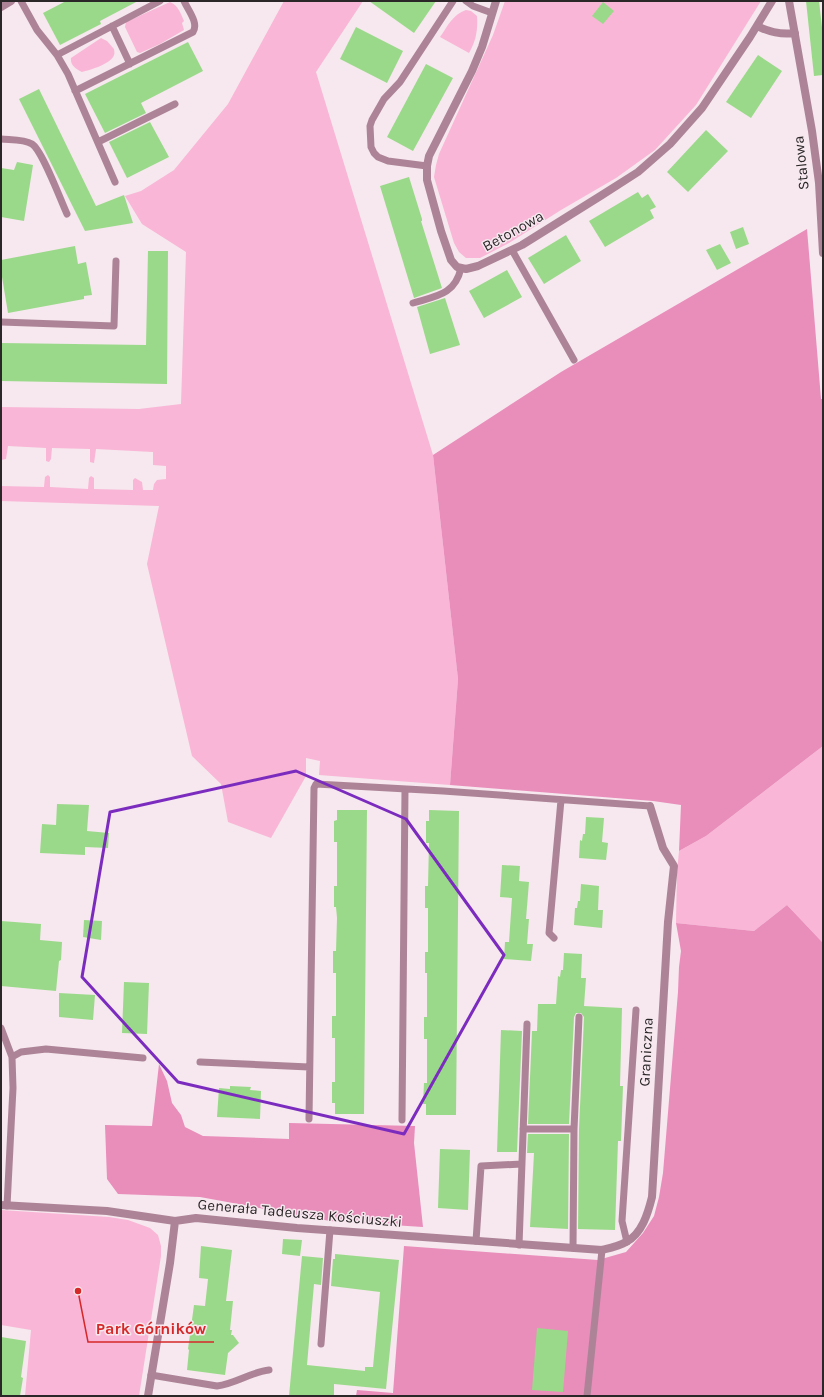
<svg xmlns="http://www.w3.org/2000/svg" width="824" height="1397" font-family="Karla,sans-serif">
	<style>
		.green { fill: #f9b6d6 }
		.forest { fill: #e98dbb }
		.building { fill: #9bd98a }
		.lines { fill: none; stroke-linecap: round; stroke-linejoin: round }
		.service { stroke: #ad8497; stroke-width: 7 }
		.minor { stroke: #ad8497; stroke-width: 8 }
		.tertiary { stroke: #ad8497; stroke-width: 8 }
		.marked { fill: none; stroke: #7b2cbf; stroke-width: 3; stroke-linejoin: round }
		.labels { text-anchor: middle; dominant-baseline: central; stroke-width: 3; stroke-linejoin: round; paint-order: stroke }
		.street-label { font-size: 15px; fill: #2b2729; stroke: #f6e8ee }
		.leader { fill: none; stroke: #d62828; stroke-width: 1.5 }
		.callout-dot { fill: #d62828; stroke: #f6e8ee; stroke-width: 1.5 }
		.callout-label { font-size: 16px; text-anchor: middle; font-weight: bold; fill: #d62828; stroke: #f6e8ee; stroke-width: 3; stroke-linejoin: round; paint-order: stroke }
	</style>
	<rect width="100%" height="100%" fill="#f6e8ee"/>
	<path class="green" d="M 284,1 L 363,1 L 316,72 L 433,455 L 458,679 L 450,785 L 319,775 L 320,761 L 306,758 L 306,776 L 271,838 L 228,822 L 221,784 L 192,756 L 147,564 L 159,506 L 1,501 L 1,486 L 44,487 L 45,477 L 48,475 L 50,477 L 50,487 L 88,489 L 89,478 L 91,476 L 94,478 L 94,489 L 133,490 L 133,480 L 135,478 L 142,482 L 143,490 L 153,490 L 154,484 L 157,480 L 166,479 L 166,466 L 153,465 L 153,452 L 96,449 L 94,463 L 90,462 L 90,449 L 52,448 L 51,459 L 49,462 L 46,461 L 46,448 L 8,446 L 6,459 L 1,460 L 1,407 L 139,409 L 181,404 L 186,252 L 142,224 L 125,196 L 141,191 L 174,170 L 228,104 Z
		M 505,1 L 761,1 L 696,105 L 655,150 L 616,178 L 561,210 L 509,243 L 480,258 L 466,258 L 459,252 L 454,243 L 434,177 L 436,165 L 439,154 L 493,35 Z
		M 170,2 C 178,5 181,14 184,21 L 182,23 L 184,30 L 160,44 L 140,53 L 137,52 L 125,27 L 126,22 Z
		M 466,10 L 471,11 L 477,16 C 478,30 476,41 469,53 L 440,37 C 447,27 453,14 466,10 Z
		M 101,38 L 107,41 L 114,49 C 114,51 115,53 114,55 C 111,64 90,70 82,72 C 76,69 70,65 71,58 Z
		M 823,746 L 823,943 L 787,905 L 754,931 L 676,923 L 677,873 L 679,851 L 706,836 Z
		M 1,1210 L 109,1217 L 128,1220 L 150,1228 L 158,1235 L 161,1246 L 161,1256 L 139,1396 L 25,1396 L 31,1330 L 1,1325 Z"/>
	<path class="forest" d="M 807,229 L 821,399 L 823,399 L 823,746 L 706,836 L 679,851 L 681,805 L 653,801 L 450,785 L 458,679 L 433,455 L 561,372 Z
		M 787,905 L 823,943 L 823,1396 L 356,1396 L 357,1390 L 393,1393 L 404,1246 L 598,1260 L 626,1252 L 643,1233 L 654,1216 L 659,1197 L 663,1173 L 678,992 L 679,967 L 681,951 L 676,923 L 754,931 Z
		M 159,1064 L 167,1081 L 172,1103 L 181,1115 L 185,1127 L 203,1136 L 289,1139 L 289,1123 L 415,1126 L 414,1143 L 423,1227 L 330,1221 L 200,1197 L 118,1194 L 107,1179 L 105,1125 L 152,1126 Z"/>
	<path class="building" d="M 66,1 L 138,1 L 100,21 L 101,24 L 60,45 L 43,13 Z
		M 369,1 L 436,1 L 414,33 Z
		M 806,1 L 819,1 L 823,36 L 823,75 L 814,76 Z
		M 603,2 L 614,11 L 603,24 L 592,16 Z
		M 356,27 L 403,51 L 387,83 L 340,59 Z
		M 188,42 L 203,71 L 141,103 L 146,113 L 105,133 L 85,94 Z
		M 758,55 L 782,71 L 751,118 L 726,102 Z
		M 426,64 L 453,78 L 413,151 L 387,137 Z
		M 39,89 L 96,206 L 124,195 L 133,223 L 85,231 L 19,99 Z
		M 150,122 L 169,157 L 127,178 L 109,142 Z
		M 706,130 L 728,151 L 688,192 L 667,172 Z
		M 17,162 L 33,165 L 24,221 L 1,217 L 1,168 L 14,170 Z
		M 409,177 L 422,219 L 422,221 L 421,221 L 442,288 L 414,298 L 380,186 Z
		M 638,192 L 642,198 L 648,194 L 656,207 L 650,210 L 654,218 L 605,247 L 589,221 Z
		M 743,227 L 749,244 L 736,249 L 730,232 Z
		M 566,235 L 581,261 L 544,284 L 528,258 Z
		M 720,244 L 731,263 L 717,270 L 706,250 Z
		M 75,246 L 78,264 L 86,262 L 92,295 L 84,296 L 84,299 L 8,313 L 1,271 L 1,260 Z
		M 148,251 L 168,251 L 167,384 L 1,381 L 1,343 L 146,345 Z
		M 507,270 L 522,297 L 484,318 L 469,291 Z
		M 445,298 L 460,345 L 430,354 L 417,307 Z
		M 57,804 L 89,805 L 87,831 L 109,833 L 108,848 L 85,847 L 85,855 L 40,853 L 42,824 L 56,825 Z
		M 337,810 L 367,810 L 364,1114 L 335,1114 L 335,1103 L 332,1103 L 332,1082 L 335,1082 L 335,1038 L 332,1038 L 332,1016 L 336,1016 L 336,973 L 333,973 L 333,951 L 336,951 L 337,918 L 336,907 L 334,907 L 334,886 L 337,886 L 337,842 L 334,842 L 334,821 L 337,820 Z
		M 429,810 L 459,811 L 456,1115 L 426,1115 L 426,1104 L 423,1104 L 424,1083 L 427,1083 L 427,1039 L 424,1039 L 424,1017 L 427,1017 L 427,973 L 425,973 L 425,952 L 428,952 L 428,908 L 425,908 L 425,886 L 428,886 L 429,843 L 426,843 L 426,821 L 429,821 Z
		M 586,817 L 604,818 L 602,842 L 608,843 L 606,860 L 579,858 L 580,840 L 582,841 L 583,834 L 585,834 Z
		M 502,865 L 520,866 L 519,881 L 529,882 L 526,919 L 529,919 L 527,944 L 533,944 L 531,961 L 504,959 L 505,942 L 509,942 L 512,898 L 500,897 Z
		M 581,884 L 599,886 L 598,910 L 603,910 L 602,928 L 574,925 L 575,908 L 577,908 L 578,901 L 580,901 Z
		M 84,920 L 102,921 L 101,940 L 83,937 Z
		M 1,921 L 41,924 L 40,940 L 62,942 L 61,960 L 59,961 L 56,991 L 1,986 Z
		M 564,953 L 582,954 L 581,978 L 586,978 L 584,1006 L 622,1008 L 620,1086 L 623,1086 L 621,1141 L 618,1141 L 615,1230 L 578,1229 L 579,1129 L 584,1017 L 581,1013 L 576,1013 L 574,1017 L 569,1124 L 528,1124 L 532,1031 L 537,1031 L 538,1004 L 556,1004 L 558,976 L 560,977 L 561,970 L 563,970 Z
		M 124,982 L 149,983 L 147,1034 L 122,1033 Z
		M 59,993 L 95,995 L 93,1020 L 59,1017 Z
		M 501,1030 L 522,1031 L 517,1152 L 497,1152 Z
		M 230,1086 L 251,1087 L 250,1090 L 261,1091 L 260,1119 L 217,1117 L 219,1088 L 230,1089 Z
		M 528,1134 L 569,1134 L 568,1229 L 530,1227 L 534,1153 L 527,1153 Z
		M 440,1149 L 470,1150 L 468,1210 L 438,1208 Z
		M 283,1239 L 302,1240 L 300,1256 L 282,1254 Z
		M 201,1246 L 232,1250 L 226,1301 L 233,1301 L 230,1330 L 232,1330 L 231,1335 L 233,1335 L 239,1343 L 228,1353 L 225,1375 L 187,1370 L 189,1350 L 188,1349 L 194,1305 L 205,1306 L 208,1279 L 199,1278 Z
		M 335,1254 L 399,1260 L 386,1389 L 334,1384 L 334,1396 L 289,1396 L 302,1256 L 323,1258 L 321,1285 L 314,1284 L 307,1365 L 365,1371 L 365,1367 L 373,1367 L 380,1292 L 331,1286 L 333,1259 L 335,1259 Z
		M 537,1328 L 568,1331 L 563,1392 L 532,1390 Z
		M 1,1337 L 26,1341 L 21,1377 L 23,1378 L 20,1396 L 1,1396 Z"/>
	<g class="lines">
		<path class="service" d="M 21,1 L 37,30 L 57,55 L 160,1
			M 466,1 L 473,6 L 492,13
			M 112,26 L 130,64
			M 57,55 L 68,74 L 115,182
			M 75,91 L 193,32 C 199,23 188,10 184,1
			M 1,139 C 10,140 24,139 32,144 C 42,150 61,201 67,214
			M 98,142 L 175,104
			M 427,166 L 388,161 L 378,157 L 374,153 L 371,147 L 370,126 L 372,120 L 384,99 L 400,82 L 453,1
			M 512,250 L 574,360
			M 413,303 C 436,296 455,295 461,268
			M 1,322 L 114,326 L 116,261
			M 554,938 L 549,933 L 561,800
			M 1,1028 L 12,1057 L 13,1088 L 7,1206
			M 12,1057 L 21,1052 L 46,1049 L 143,1058
			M 200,1062 L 309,1067
			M 309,1119 L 314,788 L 316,784 L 443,791 L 650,806
			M 402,1120 L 405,789
			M 523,1129 L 574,1129
			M 476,1241 L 481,1166 L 522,1164
			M 627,1242 L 622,1221 L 636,1010
			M 519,1245 L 527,1024
			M 573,1248 L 574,1129 L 579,1017
			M 321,1344 L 330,1230
			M 151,1375 L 217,1386 C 235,1384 251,1372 269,1370
			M 587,1396 L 602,1250"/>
		<path class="minor" d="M 496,1 L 482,47 L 472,71 L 429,156 L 427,166 L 427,180 L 441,231 L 451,260 L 457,267 L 466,269 L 478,266 L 522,245 L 602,195 L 638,172 L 670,144 L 702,108 L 750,37 L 772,1
			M 789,1 L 812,131 L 819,183 L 823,253
			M 757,26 C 769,32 781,35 795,33
			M 1,1205 L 107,1211 L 175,1221 L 196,1218 L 297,1228 L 602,1250 C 610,1248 619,1246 626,1242 C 642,1234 648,1213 652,1197 L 668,922 L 674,866 L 663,848 L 650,806
			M 148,1396 L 170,1263 L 175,1221"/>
		<path class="tertiary" d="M 1,7 L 11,1"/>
	</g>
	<path class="marked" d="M 296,771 L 406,819 L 504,955 L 404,1134 L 178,1082 L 82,977 L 110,812 Z"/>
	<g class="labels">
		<g class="street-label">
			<text transform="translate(801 163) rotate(-96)">Stalowa</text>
			<text transform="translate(513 231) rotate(-29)">Betonowa</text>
			<text transform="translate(646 1052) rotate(-87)">Graniczna</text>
			<text transform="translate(300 1213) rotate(5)">Generała Tadeusza Kościuszki</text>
		</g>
	</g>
	<path class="leader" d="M78 1291L88 1342H214"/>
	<circle class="callout-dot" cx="78" cy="1291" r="4"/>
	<g class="callout-label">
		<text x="151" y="1334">Park Górników</text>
	</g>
	<rect width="824" height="1397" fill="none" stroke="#2b2729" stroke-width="4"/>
</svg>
